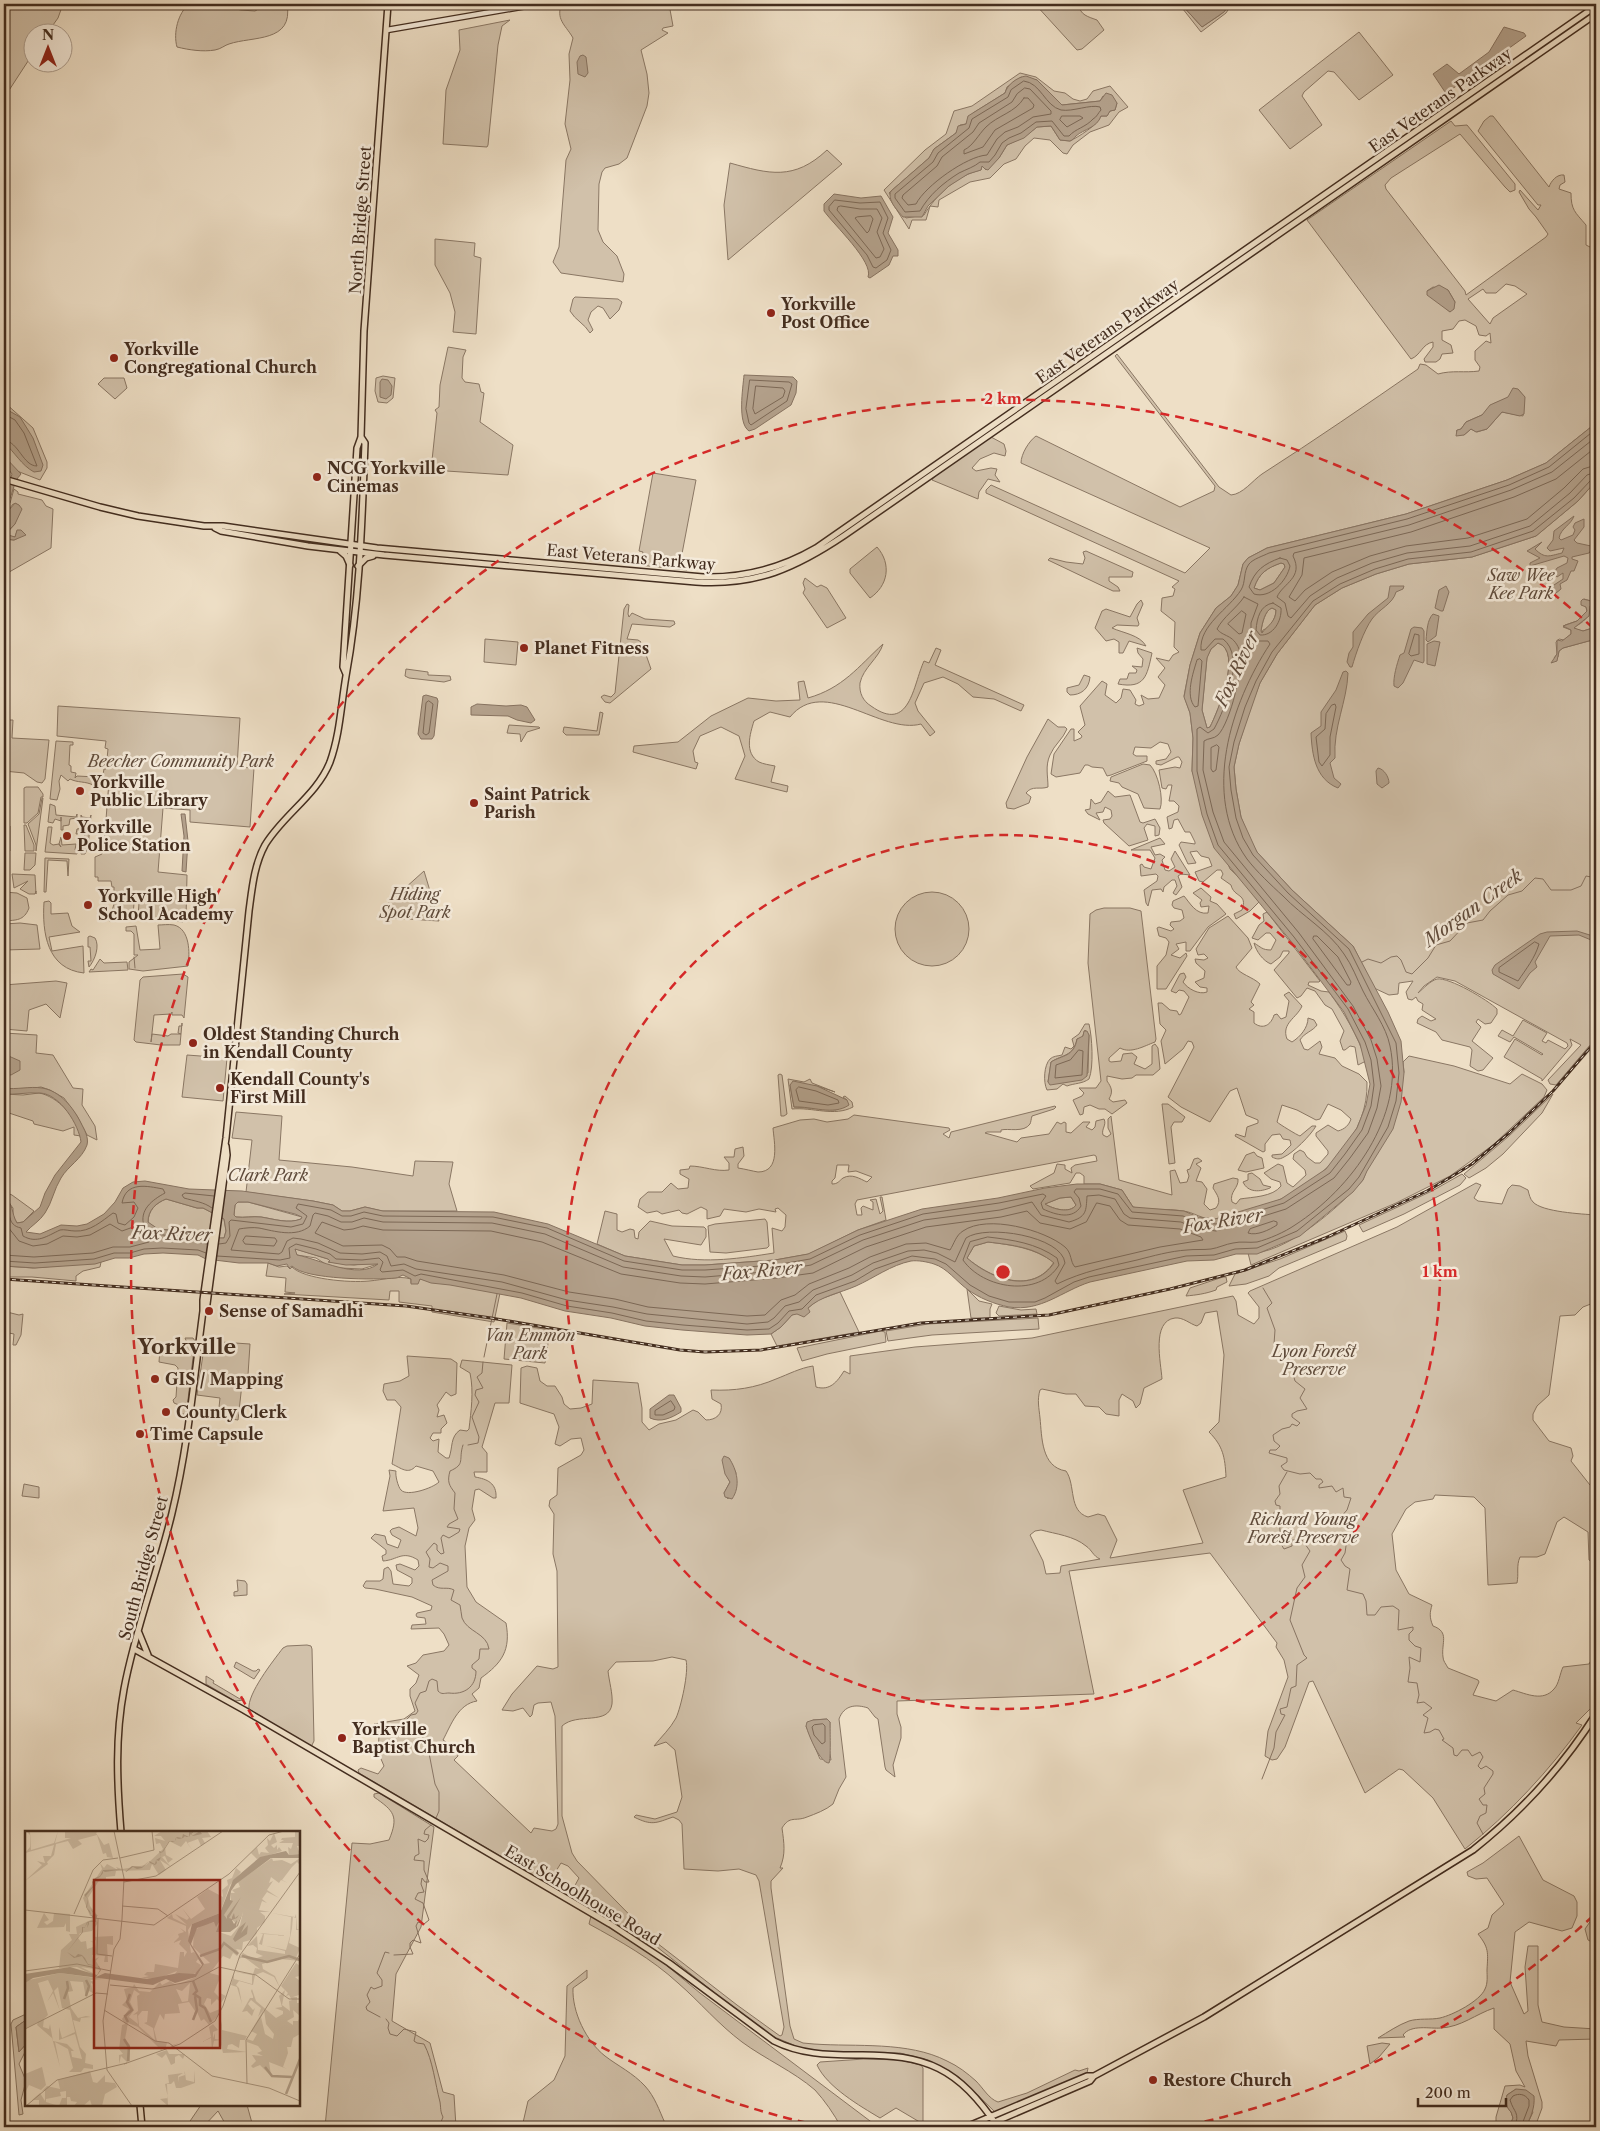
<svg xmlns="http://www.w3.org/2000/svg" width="1600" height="2131" font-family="'Libre Caslon Text',serif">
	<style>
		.green { fill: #d1c1aa; stroke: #8a7764; fill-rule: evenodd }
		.water { fill: #b4a28d; stroke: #877361; fill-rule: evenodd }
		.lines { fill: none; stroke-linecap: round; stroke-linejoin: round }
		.shore { stroke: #7c6856; stroke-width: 1 }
		.stream { stroke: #877361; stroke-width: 1 }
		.secondary-casing { stroke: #432d1f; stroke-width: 7 }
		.primary-casing { stroke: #432d1f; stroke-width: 8 }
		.trunk-casing { stroke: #432d1f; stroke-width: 8 }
		.secondary { stroke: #f4eada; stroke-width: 4.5 }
		.primary { stroke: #eedfc6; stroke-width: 5 }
		.trunk { stroke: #eedfc6; stroke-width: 5 }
		.rail-casing { stroke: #432d1f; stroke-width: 3 }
		.rail { stroke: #f4eada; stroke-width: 1; stroke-dasharray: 4; stroke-linecap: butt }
		.ring { fill: none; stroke: #d62828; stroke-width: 2.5; stroke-dasharray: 9 6 }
		.poi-dot { fill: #8f2418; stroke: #f4eada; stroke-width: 2 }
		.labels { text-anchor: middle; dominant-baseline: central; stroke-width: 5; stroke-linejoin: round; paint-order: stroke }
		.street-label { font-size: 16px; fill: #432d1f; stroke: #f4eada }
		.poi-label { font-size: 16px; font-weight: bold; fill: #432d1f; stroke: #f4eada; text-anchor: start }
		.park-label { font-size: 16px; font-style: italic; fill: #5f4b3b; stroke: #f4eada }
		.water-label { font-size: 18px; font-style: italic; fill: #5f4a3a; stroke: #f4eada }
		.district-label { font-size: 21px; font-weight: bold; fill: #432d1f; stroke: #f4eada }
		.inset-river { fill: none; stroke: #b4a28d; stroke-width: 2.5 }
		.inset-road { fill: none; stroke: #aa9883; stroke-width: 1 }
		.view { fill: #8f2418; fill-opacity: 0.15; stroke: #8f2418; stroke-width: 2.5 }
		.inset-edge { fill: none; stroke: #432d1f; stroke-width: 2.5 }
		.centre { fill: #d62828; stroke: #f4eada; stroke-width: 2.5 }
		.ring-label { font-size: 15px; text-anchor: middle; font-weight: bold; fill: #d62828; stroke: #f4eada; stroke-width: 5; stroke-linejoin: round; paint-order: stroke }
	</style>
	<rect width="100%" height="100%" fill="#eedfc6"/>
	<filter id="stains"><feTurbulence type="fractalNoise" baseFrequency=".004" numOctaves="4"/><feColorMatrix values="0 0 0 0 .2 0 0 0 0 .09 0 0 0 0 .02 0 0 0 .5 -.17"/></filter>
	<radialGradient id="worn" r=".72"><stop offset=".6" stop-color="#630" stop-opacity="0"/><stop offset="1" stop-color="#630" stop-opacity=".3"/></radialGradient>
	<path class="green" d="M 4,4 L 63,4 L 58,18 L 48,32 L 32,32 L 32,55 L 4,98 Z
		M 189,4 L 212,4 L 241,10 L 255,11 L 267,4 L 287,4 C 294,43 252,36 229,44 C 225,45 221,49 215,50 C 203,52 189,50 177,47 C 173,33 178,13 189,4 Z
		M 575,4 L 598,4 L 607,7 L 617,4 L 669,4 L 673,26 L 663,28 L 662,30 L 668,33 L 641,50 L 647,74 L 649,93 L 647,106 L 627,158 L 619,164 L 605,168 L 602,172 L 599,184 L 598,230 L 603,242 L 617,256 L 624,274 L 623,282 L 561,273 L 553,262 L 559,247 L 566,160 L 571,149 L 565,124 L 570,80 L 569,54 L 573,38 C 567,27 556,20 561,6 Z
		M 1035,4 L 1079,4 C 1079,15 1089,17 1097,20 L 1104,30 L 1082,49 L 1077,50 Z
		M 1179,4 L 1181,4 L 1202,27 L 1220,15 L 1232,4 L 1226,13 L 1201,32 Z
		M 510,20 L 502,26 L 498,45 L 488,145 L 487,147 L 443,144 L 446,90 L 460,50 L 459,30 Z
		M 1359,32 L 1393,75 L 1359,100 L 1334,72 L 1328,71 L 1304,92 L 1302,96 L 1322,125 L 1290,149 L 1259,110 Z
		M 1020,73 L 1036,77 L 1054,91 L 1065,93 L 1073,99 L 1080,101 L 1087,99 L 1093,91 L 1110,86 L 1128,107 L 1119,112 L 1109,125 L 1090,132 L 1073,145 L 1067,154 L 1063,153 L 1050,140 L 1034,138 L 1025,146 L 1016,159 L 1004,164 L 990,178 L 970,182 L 939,200 L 938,207 L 930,206 L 926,220 L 912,220 L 909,229 L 884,190 L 925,150 L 946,134 L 954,111 L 972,106 ZM 1021,77 L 1037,80 L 1062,105 L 1100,101 L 1103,96 L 1117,103 L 1115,110 L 1110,111 L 1107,116 L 1101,116 C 1098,125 1078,137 1070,141 L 1060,140 L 1051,126 L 1037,127 L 1024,137 L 1007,145 L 999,158 L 986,170 L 982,166 L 981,170 C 957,175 936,195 924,215 L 906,218 L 889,193 L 891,191 L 929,158 L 934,149 L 956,133 L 960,125 L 966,124 L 973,113 L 1005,93 L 1007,87 Z
		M 1490,116 L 1493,116 L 1549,187 C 1551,181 1557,174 1564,175 L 1565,182 L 1560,185 L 1559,189 L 1571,193 C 1571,210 1575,212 1586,225 L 1586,245 L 1590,247 L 1596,246 L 1596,423 L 1546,463 L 1507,480 L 1406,514 L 1267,548 L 1248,558 L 1243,564 L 1238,585 L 1231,596 L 1216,608 L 1200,633 L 1190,665 L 1184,696 L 1190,713 L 1193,738 L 1192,771 L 1230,869 L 1245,883 L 1259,902 L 1250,911 L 1236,919 L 1234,914 L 1242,910 C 1248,893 1234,898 1231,885 L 1221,878 L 1223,874 L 1221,870 L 1217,870 L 1203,882 L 1199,881 L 1195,872 L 1212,866 L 1209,858 L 1201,856 L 1197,851 L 1190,852 L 1196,863 L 1188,864 L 1179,845 L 1181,842 L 1195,844 L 1195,842 L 1190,832 L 1185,832 L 1178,819 L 1174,820 L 1172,828 L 1169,829 L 1167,817 L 1178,812 L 1179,806 L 1174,801 L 1169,801 L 1172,785 L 1168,785 L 1166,789 L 1162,788 L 1159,770 L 1175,767 L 1180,768 L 1182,762 L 1179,757 L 1177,757 L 1161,765 L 1156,764 L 1156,761 L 1166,759 L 1171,752 L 1168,744 L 1160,742 L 1151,748 L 1135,747 L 1133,754 L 1136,756 L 1147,756 L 1147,761 L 1111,775 L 1107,776 L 1103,768 L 1092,767 L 1088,765 L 1085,765 L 1080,773 L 1056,777 L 1051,774 L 1054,754 L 1071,729 L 1074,729 L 1074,741 L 1081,738 L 1082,736 L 1078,732 L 1085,725 L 1080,706 L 1102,681 L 1107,684 L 1105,695 L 1116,703 L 1121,698 L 1123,689 L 1130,690 L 1136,700 L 1135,704 L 1139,706 L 1144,704 L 1141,695 L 1148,699 L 1159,698 L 1165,685 L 1158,677 L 1165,668 L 1156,658 L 1169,661 L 1173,655 L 1179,652 L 1174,647 L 1175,622 L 1161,611 L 1162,598 L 1173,596 L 1175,589 L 1172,587 L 1179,581 L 986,493 L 986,490 L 991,485 L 1185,573 L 1210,548 L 1021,463 C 1021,454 1029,441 1036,436 L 1180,507 L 1214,491 L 1215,486 L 1115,356 L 1117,354 L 1219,487 L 1231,495 C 1243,494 1252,481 1262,474 C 1315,440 1366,405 1418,369 L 1420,364 L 1426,365 L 1438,374 C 1452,370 1465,373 1479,371 L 1480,367 L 1475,360 L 1475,351 L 1486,341 L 1491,343 L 1490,333 L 1486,336 L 1479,335 L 1476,326 L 1465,320 L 1459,321 L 1453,329 L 1442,331 L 1442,340 L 1451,345 L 1453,353 L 1442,354 L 1440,359 L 1436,362 L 1425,362 L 1424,359 L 1433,347 L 1433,342 C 1422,344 1421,355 1411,359 L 1307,220 L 1451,121 L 1455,126 L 1467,125 L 1515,184 L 1515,190 L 1510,192 L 1505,187 L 1460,134 L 1391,178 L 1385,185 L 1386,189 L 1465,291 L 1466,295 L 1546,237 L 1548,234 L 1536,217 L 1529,209 L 1519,192 L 1520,190 L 1538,210 L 1541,205 L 1538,205 L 1478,131 L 1484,121 ZM 1506,284 L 1515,286 L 1527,294 L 1493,318 L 1490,324 L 1468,299 L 1483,289 L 1486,293 L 1496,293 ZM 1433,287 L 1448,290 L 1455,302 L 1450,312 L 1427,291 ZM 1518,389 L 1524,397 L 1523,416 L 1502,412 L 1487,429 L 1477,432 L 1471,429 L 1464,435 L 1456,431 L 1461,429 L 1466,422 L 1482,415 L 1493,404 L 1508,398 Z
		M 827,150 L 842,164 L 728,260 L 724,205 L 730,163 C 769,174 794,181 827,150 Z
		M 435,239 L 475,243 L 474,256 L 481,258 L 476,334 L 453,332 L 455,312 L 450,293 L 435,265 Z
		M 575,297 L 618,299 L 622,302 L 619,310 L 610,319 L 603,308 L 598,306 L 591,312 L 588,320 L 593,330 L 590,333 C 585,324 575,320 570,311 L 573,299 Z
		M 448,347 L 466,350 L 463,357 L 462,378 L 465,382 L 479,384 L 481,392 L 484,393 L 480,422 L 513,445 L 508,475 L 431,470 L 437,413 L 435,410 L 439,407 L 440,385 Z
		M 383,376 L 395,378 L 393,398 L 387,403 L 378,402 L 375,391 L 376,378 Z
		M 104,378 L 124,378 L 127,388 L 115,399 L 98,384 Z
		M 4,402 L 33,428 L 47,462 L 47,468 L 40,480 L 17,471 L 4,468 Z
		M 991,437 L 1004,444 L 1006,451 L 1005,456 L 994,453 L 980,459 L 972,468 L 976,471 L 991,468 L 997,469 L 995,475 L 1000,482 L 988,479 L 979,492 L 978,499 L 932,480 L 934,477 Z
		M 653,473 L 696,480 L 681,559 L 682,566 L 687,570 L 639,565 L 643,552 L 639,551 Z
		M 1596,481 L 1596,583 L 1595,586 L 1596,597 L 1591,601 L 1584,599 L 1587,611 L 1577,621 L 1565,625 L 1563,627 L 1571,630 L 1571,634 L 1564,640 L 1559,639 L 1556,642 L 1557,654 L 1554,658 L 1558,657 L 1559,651 L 1563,648 L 1596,639 L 1592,650 L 1596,656 L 1593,674 L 1596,679 L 1596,1038 L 1556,1085 L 1550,1084 L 1548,1080 L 1581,1045 L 1570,1039 L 1572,1045 L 1570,1048 L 1542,1081 L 1542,1079 L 1504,1057 L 1515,1039 L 1542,1055 L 1543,1054 L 1514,1037 L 1510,1042 L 1498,1036 L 1502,1030 L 1513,1036 L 1523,1020 L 1547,1033 L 1542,1041 L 1546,1043 L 1548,1040 L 1565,1049 L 1568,1046 L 1567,1043 L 1455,981 L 1437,977 L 1424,986 L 1418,993 C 1424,988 1430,981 1437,979 C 1449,977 1488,1000 1497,1009 L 1497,1014 L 1491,1023 L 1485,1024 L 1478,1019 L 1476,1022 L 1481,1027 L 1472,1041 L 1493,1058 L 1483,1070 L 1478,1071 L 1470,1066 L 1472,1050 L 1470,1047 L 1442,1040 L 1436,1032 L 1417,1023 L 1418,1019 L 1422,1016 L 1431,1021 L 1436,1019 L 1422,1010 L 1423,1004 L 1418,1001 L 1416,997 L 1412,1000 L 1408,999 L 1406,992 L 1413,981 L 1399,983 L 1398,994 L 1389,995 L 1374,988 L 1353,946 L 1292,890 L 1257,852 L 1248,836 L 1241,817 L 1236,789 L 1234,767 L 1239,744 L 1250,709 L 1260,683 L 1277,654 L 1315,605 L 1342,588 L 1376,574 L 1409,564 L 1472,557 L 1536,536 L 1578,501 Z
		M 14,489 L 18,492 L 18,494 L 42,500 L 46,506 L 53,509 L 51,548 L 4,575 L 4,539 L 14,540 L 18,538 L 17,531 L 15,537 L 9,536 L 7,533 L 15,524 L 17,504 L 13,504 L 4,516 L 4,509 L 10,503 Z
		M 877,547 C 892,564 888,586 870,598 L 850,573 L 850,569 Z
		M 1086,551 L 1133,572 L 1132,577 L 1109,577 L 1109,581 L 1118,587 L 1120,591 L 1113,591 L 1048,560 L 1050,558 L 1066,562 L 1083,564 L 1085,558 L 1083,552 Z
		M 1281,563 L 1284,564 L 1285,567 L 1274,583 L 1260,590 L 1254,588 C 1259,573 1267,568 1281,563 Z
		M 805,578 L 817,587 L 821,585 L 827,588 L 846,618 L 827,628 L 803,593 L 805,589 L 803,583 Z
		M 1141,600 L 1143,604 L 1137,618 L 1139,624 L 1138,626 L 1117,625 L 1112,628 C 1123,633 1140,635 1146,646 L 1129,641 L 1123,653 L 1119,653 L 1119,642 L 1114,639 L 1106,641 L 1095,628 L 1102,611 L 1106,609 L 1130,617 L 1137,604 Z
		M 627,604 L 629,605 L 628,614 L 629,617 L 632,613 L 645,619 L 674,621 L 675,624 L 670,627 L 632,624 L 627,639 L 638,640 L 641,642 L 637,647 L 644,649 L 651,669 L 610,703 L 605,702 L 601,697 L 604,695 L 611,697 L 615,693 L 624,609 Z
		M 1596,604 L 1596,627 L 1583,631 L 1575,629 L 1574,627 C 1583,623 1591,616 1590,606 Z
		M 1272,608 L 1276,610 C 1276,618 1270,628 1263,630 L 1262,633 L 1261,631 C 1262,624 1265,610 1272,608 Z
		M 485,639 L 518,642 L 516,665 L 484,662 Z
		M 1218,643 C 1243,651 1218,711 1210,727 L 1207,728 L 1202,710 L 1207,657 L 1211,649 Z
		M 883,644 C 879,658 863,668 860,683 C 859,693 863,701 871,706 C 910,734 913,685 924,661 L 929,663 L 936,648 L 941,650 L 935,665 L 1024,705 L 1021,711 L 994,699 L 973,697 L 958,684 L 943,677 L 924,683 L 915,703 L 918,711 L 935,732 L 930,736 L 921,724 C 881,735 824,675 790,717 L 770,712 L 754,721 C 750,734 744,753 759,762 C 763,764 770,765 775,766 L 771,782 L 788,786 L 787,792 L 735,779 L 745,756 L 739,736 L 721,727 L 700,736 L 693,751 L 695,762 L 698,763 L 696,769 L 633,752 L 634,746 L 678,742 L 711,716 L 748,698 L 776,701 L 800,700 L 798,682 L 804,681 L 808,698 C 843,688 858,667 883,644 Z
		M 1137,648 L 1152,653 C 1147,676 1145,689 1118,684 L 1120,679 L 1127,679 L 1129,673 L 1136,673 L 1137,670 L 1132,666 L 1142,667 L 1143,659 L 1138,653 Z
		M 406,669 L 428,672 L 428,675 L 450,676 L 451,680 L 444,682 L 409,678 L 405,676 Z
		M 1084,675 L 1090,677 C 1089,689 1081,695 1070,695 L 1067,692 L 1067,688 L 1079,685 Z
		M 58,706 L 240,718 L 237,767 L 254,768 L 250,827 L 190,822 L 190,810 L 163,808 L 158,872 L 187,875 L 186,919 L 183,922 L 138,917 L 139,903 L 134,903 L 133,916 L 135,919 L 109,921 L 114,904 L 114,887 L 112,887 L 111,881 L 98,881 L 98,877 L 95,877 L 95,857 L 102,854 L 104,845 L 109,781 L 104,783 L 102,780 L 104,769 L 106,769 L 108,749 L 105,748 L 106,741 L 57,736 Z
		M 600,712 L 603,713 L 599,735 L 566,735 L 563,732 L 564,727 L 597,731 Z
		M 1048,719 L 1058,727 L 1065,727 L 1067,729 C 1063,739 1054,745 1050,755 C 1045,766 1048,776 1048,787 C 1040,790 1032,785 1026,793 L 1031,797 L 1029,803 L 1014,809 L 1007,808 L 1006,803 L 1027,757 Z
		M 4,720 L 13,720 L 12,738 L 49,740 L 45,779 L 42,783 L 37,782 L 24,773 L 4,771 Z
		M 509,725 L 539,727 L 540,728 L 527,732 L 521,742 L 520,734 L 507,733 Z
		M 56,741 L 73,742 L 73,745 L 70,745 L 69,765 L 71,766 L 71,772 L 76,773 L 75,778 L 77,776 L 96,777 L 96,775 L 99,777 L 95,780 L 93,785 C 85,781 78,783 70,779 L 68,781 L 61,775 L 59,781 L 60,789 L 57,800 L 50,799 Z
		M 1143,764 L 1150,765 C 1158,773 1164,799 1160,809 L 1144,808 L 1138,794 L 1122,787 L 1119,783 L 1110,781 L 1111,777 Z
		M 26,787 L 38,787 L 43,794 L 43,797 L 41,797 L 38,813 L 27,823 L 24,823 L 24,788 Z
		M 1108,791 L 1115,797 L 1130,795 L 1140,822 L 1143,823 L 1155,819 L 1160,828 L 1159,835 L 1155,836 L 1155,826 L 1147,824 L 1144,828 L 1148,840 L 1129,846 L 1104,823 L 1103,820 L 1110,819 L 1112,816 L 1111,810 L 1105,807 L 1103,812 L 1096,813 L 1100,820 L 1088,814 L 1085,810 L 1090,809 L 1091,799 L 1095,804 L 1101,802 Z
		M 42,798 L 43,798 L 36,851 L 36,845 L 28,824 L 39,814 Z
		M 50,804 L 55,806 L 56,815 L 76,817 L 77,814 L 77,818 L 70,819 L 69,825 L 63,826 L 63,830 L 61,830 L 61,817 L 61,821 L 55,819 L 53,823 L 48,822 Z
		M 81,815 L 82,817 L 90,818 L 91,815 L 88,847 L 85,854 L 81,854 L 81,851 L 83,851 L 85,833 L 76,834 L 77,829 L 83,828 L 83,820 L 81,819 Z
		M 24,825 L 26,825 L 34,845 L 34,851 L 25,851 Z
		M 4,826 L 10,826 L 10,851 L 4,851 Z
		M 48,827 L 52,827 L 50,843 L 53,845 L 59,844 L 61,847 L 59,844 L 61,837 L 62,845 L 76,844 L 75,850 L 78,851 L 77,854 L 45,852 Z
		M 1160,838 L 1165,844 L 1151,847 L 1155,855 L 1160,854 L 1165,857 L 1162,860 L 1165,870 L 1169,871 L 1175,867 L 1171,859 L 1175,851 L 1190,875 L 1181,874 L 1178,876 L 1182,887 L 1176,895 L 1173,893 L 1177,886 L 1175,880 L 1172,880 L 1164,887 L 1163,892 L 1161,889 L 1152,890 L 1148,906 L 1146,903 L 1144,890 L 1157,881 L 1158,876 L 1156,874 L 1141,876 L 1140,865 L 1142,864 L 1144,867 L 1151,869 L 1155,858 L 1150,850 L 1131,850 Z
		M 25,853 L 36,853 L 35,865 L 30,870 L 24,870 Z
		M 45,858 L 69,859 L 68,876 L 67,861 L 48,860 L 46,892 L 44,892 Z
		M 424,871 L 439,921 L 377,917 L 385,906 Z
		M 12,874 L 35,875 L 36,894 L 36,891 L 35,894 L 29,894 L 20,889 L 28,881 L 14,888 Z
		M 1201,888 L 1211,897 L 1210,901 L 1217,904 L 1226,914 L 1208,927 L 1190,951 L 1186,951 L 1186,942 L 1176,944 L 1179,949 L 1171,955 L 1180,958 L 1186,953 L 1187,956 L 1166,989 L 1157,989 L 1157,966 L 1166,955 L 1169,942 L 1166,938 L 1159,936 L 1157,928 L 1159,927 L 1171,931 L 1174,929 L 1170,925 L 1171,922 L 1180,921 L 1184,918 L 1182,910 L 1174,908 L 1172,905 L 1173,901 L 1184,896 C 1190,903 1196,915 1208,913 L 1209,906 L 1201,907 L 1200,903 L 1202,900 L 1193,893 Z
		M895 929a37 37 0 1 1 74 0a37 37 0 1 1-74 0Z
		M 4,892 L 17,893 L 27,898 L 29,908 C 24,921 16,920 4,921 Z
		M 49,901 L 51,903 L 51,914 L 68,913 L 72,926 L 80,932 L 49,937 L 52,951 L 83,946 L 84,973 C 47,969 42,933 44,902 Z
		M 1104,908 L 1130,908 L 1141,911 L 1156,1039 L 1155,1042 C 1144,1046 1131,1054 1120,1048 L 1109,1058 L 1109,1061 L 1111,1062 L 1121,1061 L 1123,1054 L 1132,1053 L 1137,1057 L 1134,1064 L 1145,1069 L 1152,1064 L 1152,1046 L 1155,1044 L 1158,1048 L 1160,1069 L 1153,1075 L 1136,1075 L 1132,1078 L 1122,1079 L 1107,1076 L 1107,1081 C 1112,1088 1113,1092 1109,1099 L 1113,1102 L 1125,1100 L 1127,1103 L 1112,1114 L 1105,1109 L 1099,1109 L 1090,1105 L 1084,1107 L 1083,1114 L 1080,1115 L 1073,1100 L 1082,1096 L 1084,1093 L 1079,1088 L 1096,1088 L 1101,1081 L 1088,963 L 1090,914 L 1096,910 Z
		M 1267,912 L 1320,981 L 1319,982 L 1309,982 L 1308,985 L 1321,991 L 1329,992 C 1345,1014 1358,1036 1366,1061 L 1358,1065 L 1355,1047 L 1350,1046 L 1345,1050 L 1343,1050 L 1340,1041 L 1344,1031 L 1332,1009 L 1325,1005 L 1315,991 L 1307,988 L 1301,996 L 1297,998 L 1274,970 L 1289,953 L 1289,951 L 1283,951 L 1280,957 L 1271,964 C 1263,961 1256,951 1254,943 C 1261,947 1262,950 1271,950 L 1276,940 L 1270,933 L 1266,933 L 1258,940 L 1252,938 L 1259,925 L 1264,921 L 1263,914 Z
		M 1228,916 L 1248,938 L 1252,948 L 1236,967 C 1239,974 1253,977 1260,984 L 1251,1002 L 1254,1005 L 1249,1009 L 1254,1012 L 1254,1023 C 1263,1030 1271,1025 1274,1015 L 1277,1014 L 1281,1019 L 1286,1017 L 1289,1001 L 1284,995 L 1289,992 L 1302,1006 C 1297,1018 1281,1023 1287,1039 L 1292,1042 C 1300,1037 1308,1028 1308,1018 L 1314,1020 L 1317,1025 C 1313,1031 1304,1033 1300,1040 L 1304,1049 L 1308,1050 L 1320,1041 L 1322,1047 L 1319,1054 L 1335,1058 L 1342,1066 L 1359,1074 L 1367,1082 C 1369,1133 1326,1178 1281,1199 C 1271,1204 1259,1207 1249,1210 C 1238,1213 1226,1219 1215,1219 C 1202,1220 1194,1212 1183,1211 C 1166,1208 1149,1211 1133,1207 L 1122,1190 L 1100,1184 L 1084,1184 L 1084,1176 L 1080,1173 L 1076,1173 L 1070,1183 L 1033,1189 L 1030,1186 L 1054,1173 L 1057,1164 L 1065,1165 L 1065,1169 L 1072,1173 L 1071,1168 L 1075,1165 L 1097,1161 L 1096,1156 L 1094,1155 L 857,1200 L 855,1204 L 857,1215 L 862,1215 L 861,1208 L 863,1206 L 873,1210 L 873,1202 L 870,1200 L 876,1199 L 880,1214 L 883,1211 L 880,1197 L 882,1197 L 886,1220 L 858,1230 L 809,1254 L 775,1260 L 705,1265 L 682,1265 L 625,1256 L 597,1244 L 605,1211 L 617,1214 L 617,1230 L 622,1232 L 630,1229 L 634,1230 L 635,1238 L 638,1239 L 639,1232 L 650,1221 L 672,1226 L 704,1227 L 706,1229 L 706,1237 L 701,1245 L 664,1239 L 673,1256 C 705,1264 742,1258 774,1253 L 772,1228 L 782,1231 L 785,1227 L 786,1215 L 778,1208 L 775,1209 L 776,1212 L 759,1209 L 746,1212 L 724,1209 L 720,1216 L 707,1219 L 707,1210 L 701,1207 L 687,1214 L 682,1213 L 679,1210 L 662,1214 L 657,1211 L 647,1213 L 638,1207 L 640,1199 L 648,1192 L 662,1192 L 671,1183 L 678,1189 L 688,1188 L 689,1179 L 680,1174 L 680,1170 L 689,1169 L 690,1166 C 703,1166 716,1172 729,1170 L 729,1163 L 724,1157 L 734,1157 L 735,1149 L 743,1147 L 744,1156 L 738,1164 L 738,1168 C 745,1169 752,1171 758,1172 C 781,1172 774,1142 773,1128 L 800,1120 L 814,1119 L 827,1122 L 848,1119 L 854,1115 L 949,1128 L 950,1130 L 943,1134 L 949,1138 L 951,1132 L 1055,1106 L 1056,1107 L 1054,1109 L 1032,1116 C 1031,1119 1031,1122 1030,1124 C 1024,1133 1008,1128 1001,1130 L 1001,1132 L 987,1132 L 985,1133 L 1017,1142 L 1021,1138 L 1049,1134 L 1057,1122 L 1061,1124 L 1064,1122 L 1066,1123 L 1066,1132 L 1071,1133 L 1083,1122 L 1090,1122 L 1086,1127 L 1092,1130 L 1095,1127 L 1096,1121 L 1104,1119 C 1107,1125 1101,1129 1103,1135 L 1107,1137 L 1111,1134 L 1108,1128 L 1108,1119 L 1111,1116 L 1119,1180 L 1172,1195 L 1170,1171 L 1175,1170 L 1180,1183 L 1187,1182 L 1189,1176 L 1187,1170 L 1190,1169 L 1194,1159 L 1198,1158 L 1202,1161 L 1196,1164 L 1201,1168 L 1196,1181 L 1202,1182 L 1207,1189 L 1204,1204 L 1210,1210 L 1216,1208 C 1222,1200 1217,1195 1213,1188 L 1214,1184 L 1233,1178 L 1238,1179 C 1239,1188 1229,1192 1232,1202 L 1236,1204 L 1240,1199 C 1252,1197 1273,1197 1281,1186 L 1280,1182 L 1271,1179 L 1264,1173 L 1278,1164 L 1283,1166 L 1287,1183 L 1293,1187 L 1306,1175 L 1305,1170 L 1293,1159 L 1294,1154 L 1300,1150 L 1304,1152 L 1307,1157 L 1315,1163 L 1320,1163 L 1328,1154 L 1328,1151 L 1316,1136 L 1316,1133 L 1328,1125 L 1338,1131 C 1345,1129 1349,1125 1351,1119 L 1341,1110 L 1328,1104 L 1320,1119 L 1316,1120 L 1297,1110 L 1282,1105 L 1277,1122 C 1279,1124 1297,1135 1300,1136 L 1312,1126 L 1316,1126 C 1311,1135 1293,1153 1284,1157 C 1279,1160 1276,1159 1272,1157 L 1272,1155 L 1282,1154 L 1291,1145 L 1290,1140 L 1283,1139 L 1280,1134 L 1272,1135 L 1265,1144 L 1265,1151 L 1263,1152 L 1235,1136 L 1236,1134 L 1245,1137 L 1247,1127 L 1258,1123 L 1258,1120 L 1246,1115 L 1237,1088 L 1230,1091 L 1210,1122 L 1181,1107 L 1168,1097 L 1194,1047 L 1192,1042 L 1188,1041 L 1183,1049 L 1165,1064 L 1161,1041 L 1166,1030 L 1160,1024 L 1158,1003 L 1162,1003 L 1170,1010 L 1177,1011 L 1179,1015 L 1181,1014 L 1189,997 L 1184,991 L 1179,990 L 1176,993 L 1171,991 L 1180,974 L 1184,973 L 1186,977 L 1183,982 C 1188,989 1199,995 1207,992 L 1207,988 L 1200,987 L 1195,982 L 1204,978 L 1205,971 L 1196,963 L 1195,959 L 1204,960 L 1208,958 L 1204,954 L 1198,955 L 1196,949 L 1209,928 ZM 837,1165 L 849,1165 L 848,1172 L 856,1171 L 872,1177 L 867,1182 C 860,1179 852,1173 843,1178 C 839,1181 838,1184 832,1184 L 832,1181 L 835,1178 Z
		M 20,923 L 37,925 L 40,949 L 4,950 L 4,924 Z
		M 158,925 C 163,925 168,924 174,925 C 190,929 190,953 188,966 L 143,971 L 129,969 L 129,962 L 138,955 L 134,955 L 134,934 L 131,931 L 126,931 L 126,927 L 136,926 L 140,950 L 160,949 Z
		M 90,936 L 95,938 C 100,946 95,960 89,967 L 88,961 L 91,961 L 90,947 L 88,947 L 88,937 Z
		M 100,959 L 104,963 L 127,962 L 128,970 L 89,972 L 91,969 L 93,970 Z
		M 183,974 L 188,977 L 184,1018 L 182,1015 L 172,1015 L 172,1012 L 171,1014 L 154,1015 L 151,1042 L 152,1034 L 168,1036 L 171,1034 L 181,1034 L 178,1033 L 179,1026 L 182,1026 L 182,1023 L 180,1045 L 162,1045 L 162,1042 L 161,1045 L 136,1042 L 134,1040 L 140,980 L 143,977 Z
		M 56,981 L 67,983 L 60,1018 L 46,1004 L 29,1010 L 27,1031 L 4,1029 L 4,985 Z
		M 1085,1024 L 1089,1024 C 1092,1036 1094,1067 1089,1079 C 1082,1084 1075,1083 1067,1086 L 1063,1084 L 1057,1089 L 1047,1090 C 1043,1082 1044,1065 1050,1059 C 1053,1056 1058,1056 1062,1055 L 1065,1047 L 1071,1049 L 1074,1046 L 1072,1039 L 1079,1034 ZM 1085,1030 L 1089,1035 L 1088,1073 L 1060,1083 L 1048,1082 L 1051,1062 C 1063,1054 1073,1057 1077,1039 L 1082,1038 Z
		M 4,1033 L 37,1035 L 36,1053 L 53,1055 L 73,1088 L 83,1089 L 82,1105 L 95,1126 L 97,1140 L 87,1135 L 77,1116 L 64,1098 L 50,1090 L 41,1087 L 17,1090 L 4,1088 Z
		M 187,1055 L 227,1058 L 223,1101 L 182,1097 Z
		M 1409,1056 L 1454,1066 L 1510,1084 L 1522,1074 L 1542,1084 L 1547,1090 L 1544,1097 L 1493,1145 L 1450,1176 L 1396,1203 L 1251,1265 L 1248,1253 C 1284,1256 1341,1206 1363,1180 L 1404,1072 L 1403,1062 Z
		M 780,1074 L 782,1075 L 787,1114 L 784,1116 L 781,1116 L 778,1075 Z
		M 788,1079 L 804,1082 L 810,1079 L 812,1083 L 835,1092 L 817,1086 L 790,1085 L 794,1107 L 836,1110 L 847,1100 L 843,1097 L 845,1096 L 852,1102 L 853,1107 C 834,1117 813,1107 792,1109 Z
		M 39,1093 C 57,1096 78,1118 81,1136 L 74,1135 L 74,1127 L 63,1131 L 34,1124 L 33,1121 L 9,1113 L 9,1118 L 4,1117 L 4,1094 L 23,1095 Z
		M 1553,1094 L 1542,1113 L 1503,1154 L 1486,1168 L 1469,1178 L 1464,1174 L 1508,1137 Z
		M 1162,1104 L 1168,1104 L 1185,1117 L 1182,1122 L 1174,1122 L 1171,1127 L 1175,1163 L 1169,1164 Z
		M 236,1112 L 282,1116 L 279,1160 L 352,1167 L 413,1176 L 415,1161 L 453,1162 L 449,1184 L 457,1211 L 382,1211 L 365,1207 L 350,1211 L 342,1211 L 333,1205 L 313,1201 L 246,1192 L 252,1140 L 232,1138 Z
		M 1254,1152 L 1257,1156 L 1262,1158 L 1264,1168 L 1246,1172 L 1238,1170 L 1246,1155 Z
		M 1252,1173 L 1260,1179 L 1263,1185 L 1271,1187 L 1270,1188 C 1260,1192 1248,1193 1243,1182 L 1248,1180 L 1248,1174 Z
		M 1462,1174 L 1466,1178 L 1460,1185 L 1404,1214 L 1363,1232 L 1359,1225 L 1432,1191 Z
		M 1476,1183 L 1481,1185 L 1474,1198 L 1478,1201 L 1502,1204 L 1508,1189 L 1512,1185 L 1520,1186 L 1528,1190 C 1529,1194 1530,1199 1533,1202 C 1542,1212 1582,1214 1596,1215 L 1596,1302 L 1583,1307 L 1575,1315 L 1560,1316 L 1549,1395 L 1537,1406 L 1533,1414 L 1533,1420 L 1549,1441 L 1571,1448 L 1573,1456 L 1571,1461 L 1590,1485 L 1594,1483 L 1596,1478 L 1596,1565 L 1589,1560 L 1588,1532 L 1564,1517 L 1557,1522 L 1545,1554 L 1537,1557 L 1520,1557 C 1516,1566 1519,1574 1517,1583 L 1488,1585 L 1485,1508 L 1474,1497 L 1435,1495 L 1433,1499 L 1415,1502 L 1406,1509 L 1392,1534 L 1396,1570 L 1409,1594 L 1432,1605 C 1430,1612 1429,1617 1433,1626 C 1450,1632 1441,1643 1443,1657 C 1443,1661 1446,1664 1448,1668 L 1478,1680 L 1479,1682 L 1473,1695 L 1496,1701 L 1513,1690 C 1527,1694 1543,1702 1554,1689 C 1559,1684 1560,1673 1563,1667 L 1589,1664 L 1596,1652 L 1596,1699 L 1591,1708 L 1576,1723 L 1582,1725 C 1549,1771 1510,1813 1465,1849 L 1433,1798 L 1403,1770 L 1399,1769 L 1365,1793 L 1313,1681 L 1309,1682 L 1285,1747 L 1277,1759 L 1272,1760 L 1265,1756 L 1268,1731 L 1288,1677 L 1284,1660 L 1276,1647 L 1277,1643 L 1210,1553 L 1069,1571 L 1094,1694 L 897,1701 L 897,1714 L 901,1727 L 901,1738 L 893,1765 L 895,1777 L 886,1770 L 885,1767 L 878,1719 L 875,1717 L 868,1708 C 856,1704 844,1705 839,1719 L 846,1777 L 839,1789 L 833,1804 C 826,1810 815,1814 807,1817 C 795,1822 790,1815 782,1828 C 784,1843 786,1854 780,1868 L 783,1868 L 771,1881 L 771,1888 L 790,2026 L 794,2039 L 803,2043 L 814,2044 C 856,2047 908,2041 947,2061 C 958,2066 967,2073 976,2081 C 983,2088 989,2099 998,2102 L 1027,2093 L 1075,2070 L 1079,2071 L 1088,2068 L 1087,2073 C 1071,2081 1008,2113 995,2112 L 959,2077 L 928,2060 L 900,2053 L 833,2052 L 803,2049 L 765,2033 L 647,1939 L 638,1938 L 575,1898 L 573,1895 L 573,1889 L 579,1878 L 568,1866 L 561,1863 L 548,1884 L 359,1773 L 358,1770 L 361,1768 L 378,1774 L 384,1766 L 378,1752 L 379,1736 L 372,1729 L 374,1724 L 404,1719 L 415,1711 L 410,1696 L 410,1689 L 416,1683 L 419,1675 L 407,1666 L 416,1663 L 423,1655 L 444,1651 L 449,1645 L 444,1634 L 439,1628 L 411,1629 L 412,1625 L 426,1624 L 425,1618 L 417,1617 L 416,1615 L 417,1613 L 431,1610 L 432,1606 L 412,1597 L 375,1589 L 365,1588 L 363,1586 L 366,1581 L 380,1581 L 383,1579 L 384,1569 L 388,1567 L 391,1571 L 393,1584 L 409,1586 L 412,1583 L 412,1578 L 397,1570 L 396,1565 L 400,1564 L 415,1570 L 419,1566 L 418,1560 C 402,1550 398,1560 383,1561 L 382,1556 L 386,1554 L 386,1550 L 371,1538 L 375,1534 L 385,1536 L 387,1544 L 398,1548 L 401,1540 L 392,1535 L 390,1531 L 392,1529 L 399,1527 L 416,1536 L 418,1528 L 414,1508 L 383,1511 L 390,1476 L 389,1470 L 396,1471 C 395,1475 398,1487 401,1490 C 407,1497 433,1488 439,1482 L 433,1471 L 416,1466 C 408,1475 401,1468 392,1464 L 401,1407 L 395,1400 L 387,1400 L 383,1391 L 384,1384 L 400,1381 L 409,1376 L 407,1356 L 451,1359 L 457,1363 L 456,1394 L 451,1396 L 446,1392 L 437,1405 L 439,1410 L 437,1417 L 444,1415 L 447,1423 L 441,1429 L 441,1433 L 433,1433 L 430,1438 L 433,1441 L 439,1439 L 438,1452 L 446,1458 L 449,1458 C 453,1447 450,1437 460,1430 L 467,1431 L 469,1429 C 471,1411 474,1392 470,1373 L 460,1367 L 462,1360 L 512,1365 L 509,1403 L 495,1403 L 482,1447 L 487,1453 L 487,1472 L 474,1472 L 475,1477 C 487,1479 497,1483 496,1498 L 493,1498 L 479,1489 L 475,1490 L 472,1509 L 475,1520 L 469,1528 L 465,1546 L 467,1587 L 476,1602 L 506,1623 C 511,1650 502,1663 481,1678 L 479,1688 L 472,1694 L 477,1701 C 458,1704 451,1725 443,1740 L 456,1749 L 458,1756 L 454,1760 L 531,1833 L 534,1828 L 552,1831 L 556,1829 L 558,1824 L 555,1716 L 551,1702 L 538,1703 L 534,1705 L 532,1715 L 530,1717 L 523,1708 L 513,1711 L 502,1710 L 512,1694 L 537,1666 L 553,1669 L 558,1667 L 557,1571 L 553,1554 L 554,1514 L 549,1506 L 550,1500 L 557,1495 L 558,1468 L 581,1455 L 584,1450 L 581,1438 L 571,1439 L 560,1446 L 555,1444 L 559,1427 L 554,1414 L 520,1403 L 521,1368 L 527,1366 L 537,1368 L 540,1381 L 547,1386 L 555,1386 L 562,1397 L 564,1404 L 570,1409 L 581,1408 L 592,1404 L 593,1380 L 638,1383 L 642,1408 L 642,1422 L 649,1430 L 659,1424 L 676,1420 L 693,1410 L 698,1412 L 706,1420 C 716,1420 723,1414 721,1404 L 712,1399 L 711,1390 C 735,1391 755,1388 776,1379 C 789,1374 800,1368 813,1366 L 816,1387 C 830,1391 837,1382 844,1371 L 850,1374 L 850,1356 L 915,1347 L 1032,1338 L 1233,1296 L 1236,1301 L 1238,1315 L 1254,1324 L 1259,1318 L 1259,1307 L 1248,1293 L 1250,1291 L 1397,1227 ZM 1217,1311 L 1224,1355 L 1219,1422 L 1209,1432 C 1223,1446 1225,1457 1226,1477 L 1183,1490 L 1203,1543 L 1110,1558 L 1117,1540 L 1105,1516 L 1098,1514 L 1088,1517 C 1068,1511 1076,1485 1066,1471 C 1041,1467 1042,1437 1040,1418 C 1039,1408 1037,1400 1040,1390 L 1042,1389 L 1066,1394 L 1076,1394 L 1085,1406 L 1099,1407 L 1106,1414 L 1119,1416 L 1119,1400 L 1122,1394 L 1133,1401 L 1136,1408 L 1140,1404 L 1144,1388 L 1162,1379 C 1161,1363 1151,1321 1175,1318 C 1183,1317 1190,1324 1197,1326 L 1201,1323 L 1205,1313 ZM 729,1458 L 736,1473 L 728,1499 L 724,1493 L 730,1482 C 725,1473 723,1468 729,1458 ZM 1041,1530 C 1056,1534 1074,1536 1086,1546 C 1092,1550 1093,1556 1100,1559 L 1061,1566 L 1060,1573 L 1046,1574 L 1043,1561 L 1030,1535 L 1035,1531 ZM 672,1657 L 686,1660 C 689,1672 681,1707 676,1718 C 670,1729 661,1737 654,1746 L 666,1742 L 675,1750 L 682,1797 L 677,1812 L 655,1819 L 636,1815 L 634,1817 C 652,1826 656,1823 673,1817 L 679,1820 L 682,1824 L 684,1869 L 718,1871 L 739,1869 L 756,1875 L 759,1881 L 784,2027 L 782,2035 L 780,2036 L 737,2005 L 657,1943 L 577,1861 L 572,1853 L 562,1816 L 562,1726 C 577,1712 609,1726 612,1704 C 613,1694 609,1681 608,1671 L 616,1662 L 653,1661 ZM 827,1719 L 830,1722 L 829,1748 L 831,1760 L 820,1759 L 806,1726 L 813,1720 Z
		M 4,1192 L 12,1195 L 34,1211 L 23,1222 L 17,1223 L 13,1216 L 13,1208 L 4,1197 Z
		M 1071,1197 L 1076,1205 C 1070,1214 1053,1209 1045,1204 L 1060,1198 Z
		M 166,1199 L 197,1208 L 203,1208 L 224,1219 L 226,1231 L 224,1238 L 203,1238 L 187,1232 L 158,1229 L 148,1223 C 148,1210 156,1203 166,1199 Z
		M 238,1202 L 248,1202 L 302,1217 L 301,1219 C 289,1224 274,1219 261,1217 C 253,1216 244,1218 236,1217 L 234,1215 L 235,1205 Z
		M 765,1219 L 767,1222 L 769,1246 L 767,1248 L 726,1253 L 710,1252 L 708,1226 L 715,1224 Z
		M 1345,1231 L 1347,1236 L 1346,1240 L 1279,1268 L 1269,1276 L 1246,1284 L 1229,1286 L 1235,1274 L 1280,1259 Z
		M 988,1242 C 1013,1245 1034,1248 1054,1262 C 1033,1295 992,1279 967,1258 L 974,1246 Z
		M 296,1249 L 328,1259 L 331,1261 L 329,1262 L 354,1265 L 376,1262 L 378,1264 L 362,1269 L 340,1268 L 327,1265 L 316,1258 L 297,1255 L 294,1250 Z
		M 101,1262 L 100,1267 L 83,1271 L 76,1276 L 76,1281 L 32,1277 L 4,1277 L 4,1266 L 33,1268 Z
		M 268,1263 L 279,1267 L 287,1266 L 290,1269 L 292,1267 C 304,1279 349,1283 369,1281 C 383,1280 398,1275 411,1279 L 411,1283 L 421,1279 L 500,1293 L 494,1322 L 432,1312 L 432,1306 L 399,1302 L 399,1291 L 390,1291 L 389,1300 L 284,1294 L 295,1293 L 285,1292 L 286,1278 L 266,1276 Z
		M 1223,1277 L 1226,1277 L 1227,1282 L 1217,1287 L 1216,1290 C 1205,1294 1196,1295 1186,1296 L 1190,1288 Z
		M 967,1289 L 979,1301 L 992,1304 L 990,1309 L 990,1318 L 971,1318 Z
		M 6,1290 L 9,1292 L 7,1312 L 19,1315 L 23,1314 L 21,1335 L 16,1345 L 13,1345 L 14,1334 L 4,1332 L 4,1302 Z
		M 840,1292 L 859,1332 L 777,1346 L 771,1334 L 781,1327 L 792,1315 L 808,1308 L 818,1300 Z
		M 999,1306 L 1021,1310 L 1036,1309 L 1037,1314 L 999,1316 L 996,1313 Z
		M 1038,1318 L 1039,1329 L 932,1335 L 888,1341 L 886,1331 L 928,1324 Z
		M 507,1323 L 550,1330 L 545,1363 L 504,1359 Z
		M 881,1331 L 885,1332 L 886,1342 L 827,1354 L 802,1361 L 797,1348 Z
		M 185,1338 L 193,1338 L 195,1341 L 186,1416 L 184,1417 L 184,1414 L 180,1414 L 179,1405 L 174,1403 L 173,1400 L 176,1397 L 178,1368 L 175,1365 L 159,1362 L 160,1349 L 183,1353 L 187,1343 Z
		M 205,1341 L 250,1344 L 248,1375 L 242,1384 L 238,1420 L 218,1417 L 220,1398 L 197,1395 Z
		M 24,1484 L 39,1487 L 39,1498 L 22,1496 Z
		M 237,1580 L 245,1581 L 247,1584 L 247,1595 L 234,1596 L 234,1592 L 238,1591 Z
		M 307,1645 L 311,1646 L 312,1649 L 314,1741 L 311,1747 L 249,1709 C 247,1694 273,1661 283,1648 L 287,1646 Z
		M 236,1662 L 253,1671 L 256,1671 L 258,1669 L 260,1670 L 254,1679 L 234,1667 Z
		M 206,1676 L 214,1681 L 213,1683 L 240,1699 L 243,1698 L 244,1700 L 235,1701 L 206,1684 Z
		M 379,1793 L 434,1827 L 421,1927 L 396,1974 L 392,2021 L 430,2043 L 443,2092 L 454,2095 L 456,2127 L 325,2127 L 352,1843 L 370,1844 L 389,1840 C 399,1816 394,1811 374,1797 L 374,1794 Z
		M 1519,1836 L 1543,1880 L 1574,1896 L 1577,1902 L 1577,1916 L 1572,1928 L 1562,1931 L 1529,1922 L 1515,1932 L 1510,1982 L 1524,2014 L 1528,2011 L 1525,1967 L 1528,1946 L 1538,1946 L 1538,2005 L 1542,2022 L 1564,2027 L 1596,2029 L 1596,2039 L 1559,2040 L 1556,2046 L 1526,2041 L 1528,2056 L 1542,2102 L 1542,2108 L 1535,2127 L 1526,2127 L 1533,2112 L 1516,2089 L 1507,2095 L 1508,2108 L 1511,2112 L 1513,2118 L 1510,2125 L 1496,2127 L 1496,2117 L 1505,2086 L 1520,2085 L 1525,2087 L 1516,2071 L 1510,2044 L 1494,2029 L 1494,2008 C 1476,2014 1461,2027 1441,2028 C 1430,2029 1411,2024 1403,2035 L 1405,2037 L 1378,2038 C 1388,2032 1398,2025 1409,2021 C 1419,2018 1430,2020 1440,2018 C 1453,2015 1480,2001 1485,1989 C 1488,1983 1487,1976 1487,1970 C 1488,1952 1489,1948 1478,1934 L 1488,1928 L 1492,1915 L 1504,1904 L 1487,1878 L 1476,1879 L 1468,1876 L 1467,1872 L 1483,1863 Z
		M 1596,1913 L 1596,1944 L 1588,1940 L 1585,1929 Z
		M 591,1916 L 660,1960 L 700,1993 L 878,2127 L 841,2127 C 834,2114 825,2101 815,2090 C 793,2071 765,2059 742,2042 C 718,2024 700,2002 678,1983 C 652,1959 620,1941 589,1924 Z
		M 587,1970 L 587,1978 L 573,1988 C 572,2012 586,2041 605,2056 C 618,2066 633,2073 645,2086 C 655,2097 659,2110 665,2123 L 664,2127 L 522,2127 L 528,2101 L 554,2080 L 565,2056 L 567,1986 Z
		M 26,2014 L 26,2020 L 16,2027 L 19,2052 L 26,2044 L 26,2050 L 19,2064 L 26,2081 L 21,2100 L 23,2114 L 19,2115 L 11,2024 L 13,2020 Z
		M 1382,2043 L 1390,2044 L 1379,2057 L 1370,2064 L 1367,2046 Z
		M 864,2059 L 900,2060 L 921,2065 L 923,2068 L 923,2124 L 896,2108 L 880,2118 C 860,2106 827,2087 817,2065 L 820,2062 Z
		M 201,2105 L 247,2105 L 252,2123 L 250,2127 L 227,2127 L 218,2111 L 203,2127 L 186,2127 Z"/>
	<path class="water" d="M 1181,4 L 1230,4 L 1224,12 L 1202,27 Z
		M 1504,27 L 1524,33 L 1526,36 L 1448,92 L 1445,92 L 1433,74 L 1447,64 L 1459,74 L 1489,52 Z
		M 583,55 L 586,57 L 588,73 L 585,77 L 578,74 L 577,62 L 580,56 Z
		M 1026,76 L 1037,80 L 1062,105 L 1100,101 L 1106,93 L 1112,95 L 1117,103 L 1115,110 L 1110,111 L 1107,116 L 1101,116 C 1097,128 1084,129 1076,136 C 1074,138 1073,140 1070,141 L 1060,140 L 1051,126 L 1037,127 L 1024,138 L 1007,145 L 999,158 L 988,170 L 985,169 L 982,166 L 981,170 L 968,174 L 949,186 L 928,206 L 922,217 L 903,217 C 897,210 887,200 891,191 L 929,158 L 934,149 L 956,133 L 958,126 L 966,124 L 968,116 L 1005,93 C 1007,85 1017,77 1026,76 Z
		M 834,194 L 861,198 L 881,196 L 893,217 L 888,233 L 898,250 L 898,256 L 893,256 L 889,265 L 870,278 L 868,277 C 874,262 834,225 824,211 L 824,204 Z
		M 1439,285 L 1448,290 L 1455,302 L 1454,309 L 1450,312 L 1427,295 L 1427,291 Z
		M 744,375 L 793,377 L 797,381 L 796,393 L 791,405 L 755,429 L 749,431 C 737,423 743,388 744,375 Z
		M 382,379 L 388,380 L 392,386 L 391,395 L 386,399 L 380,397 L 380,382 Z
		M 1513,388 L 1518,389 L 1525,397 L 1524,414 L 1520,416 L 1502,412 L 1487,429 L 1476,432 L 1471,429 L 1464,435 L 1456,436 L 1457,430 L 1461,429 L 1466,422 L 1482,415 L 1490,405 L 1508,397 Z
		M 4,408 L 20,417 L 33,438 L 43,465 L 41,471 L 34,472 C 21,465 15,452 4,443 Z
		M 1596,423 L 1596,481 L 1578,501 L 1536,536 L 1472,557 L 1409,564 L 1376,574 L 1342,588 L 1315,605 L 1277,654 L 1260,683 L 1239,744 L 1234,767 L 1236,789 L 1241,817 L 1257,852 L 1292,890 L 1353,946 L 1388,1012 L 1401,1041 L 1404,1073 L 1401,1102 L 1393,1129 L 1367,1171 L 1363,1180 L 1353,1192 L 1300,1236 L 1257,1254 L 1236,1254 L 1214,1260 L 1187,1261 L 1090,1282 C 1062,1291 1041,1312 1009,1307 C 994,1304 979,1298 967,1289 C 956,1281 947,1268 934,1264 C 928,1262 918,1260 911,1261 C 891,1265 874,1278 856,1286 C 840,1293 821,1296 808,1308 L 810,1312 L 804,1317 L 797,1314 L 792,1315 L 781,1327 L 771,1334 L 747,1335 L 682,1330 L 645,1326 L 611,1318 L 565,1311 L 521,1298 L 450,1285 L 431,1283 L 420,1279 L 418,1284 L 411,1284 L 411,1279 L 403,1275 C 400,1276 398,1278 396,1278 C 377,1280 305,1280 292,1266 L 289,1268 L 287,1264 L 277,1266 L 268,1263 L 239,1263 L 206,1259 L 198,1255 L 163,1253 L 144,1254 L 129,1258 L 115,1258 L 95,1264 L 35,1268 L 4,1266 L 4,1197 C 14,1204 11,1213 17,1223 L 23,1222 L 40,1207 L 45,1193 L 55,1175 L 81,1142 C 79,1125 60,1094 40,1093 C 28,1092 16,1095 4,1094 L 4,1088 C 16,1090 30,1086 42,1088 C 60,1091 73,1107 81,1123 C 84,1129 89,1137 87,1145 C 82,1159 68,1166 61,1178 C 54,1189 52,1203 45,1213 C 40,1221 32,1225 26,1232 L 40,1234 L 61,1225 L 77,1226 L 87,1224 L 104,1214 L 115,1202 L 123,1188 L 133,1182 L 145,1181 L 189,1189 L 242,1191 L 313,1201 L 333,1205 L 342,1211 L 350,1211 L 365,1207 L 383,1211 L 494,1212 L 548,1224 L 625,1256 L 682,1265 L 705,1265 L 775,1260 L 808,1254 L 858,1230 L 922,1209 L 998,1198 L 1045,1188 L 1077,1184 L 1100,1184 L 1122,1190 L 1133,1207 L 1184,1211 L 1198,1217 L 1215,1219 L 1281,1199 L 1326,1169 L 1357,1128 L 1366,1105 L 1370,1084 L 1360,1044 L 1344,1012 L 1290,940 L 1214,848 L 1202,815 L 1192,771 L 1193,738 L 1190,713 L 1184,697 L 1190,665 L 1200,633 L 1216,608 L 1231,596 L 1238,585 L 1243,564 L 1248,558 L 1267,548 L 1406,514 L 1507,480 L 1546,463 ZM 1281,563 L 1284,564 L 1285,567 L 1274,583 L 1260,590 L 1254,588 C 1259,573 1267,568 1281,563 ZM 1272,608 L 1276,610 C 1276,622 1267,626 1262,633 L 1261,631 C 1262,624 1265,610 1272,608 ZM 1218,643 C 1243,651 1218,711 1210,727 L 1207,728 L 1202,710 L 1207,658 L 1211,649 ZM 1071,1197 L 1076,1205 C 1070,1214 1053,1209 1045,1204 L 1060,1198 ZM 166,1199 L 197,1208 L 203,1208 L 224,1219 L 226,1231 L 224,1238 L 203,1238 L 187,1232 L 158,1229 L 148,1222 C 148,1210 156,1203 166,1199 ZM 238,1202 L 248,1202 L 295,1214 L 302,1217 L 301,1219 C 288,1224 274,1219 261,1217 C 253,1216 245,1218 236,1217 L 234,1215 L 235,1205 ZM 988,1242 C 1012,1245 1035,1247 1054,1263 C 1032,1295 991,1279 967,1258 L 974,1246 ZM 295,1249 L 328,1259 L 330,1261 L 328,1262 L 346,1265 L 378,1264 C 357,1280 319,1259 297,1255 Z
		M 4,456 L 21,474 C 12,483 13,499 4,509 L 4,502 L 12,474 L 4,463 Z
		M 15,503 L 19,505 L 22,509 L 15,524 L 8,531 L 8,535 L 15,537 L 17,530 L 21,530 L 26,535 L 14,540 L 4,539 L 4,516 Z
		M 1574,516 C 1571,525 1561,528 1559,538 L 1561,540 L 1573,535 L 1575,530 L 1573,527 L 1575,523 L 1584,519 L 1584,527 L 1574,540 L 1577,543 L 1591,546 L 1592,549 L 1589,553 L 1572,557 L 1572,559 L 1578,561 L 1574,571 L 1571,571 L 1567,580 L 1560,584 L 1561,589 C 1553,596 1547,599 1536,598 L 1534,595 L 1536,593 L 1539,593 L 1543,589 L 1551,587 L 1563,579 L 1563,573 L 1557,577 L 1554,573 L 1557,568 L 1567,563 L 1568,558 L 1564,556 L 1530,566 L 1530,563 L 1540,558 L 1527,551 L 1542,542 L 1535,549 C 1545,559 1549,556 1562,553 L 1564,548 L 1550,551 L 1547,548 L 1553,540 L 1554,531 Z
		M 1390,586 L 1404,586 L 1403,589 L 1396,592 C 1393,604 1379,609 1372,619 C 1364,630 1356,653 1352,667 L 1350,667 L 1347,662 L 1349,653 L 1353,647 L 1353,632 L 1368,614 L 1388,598 Z
		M 1446,586 L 1449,592 L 1443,611 L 1441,611 L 1435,608 L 1439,590 Z
		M 1596,597 L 1596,604 L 1590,606 L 1589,616 L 1574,628 L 1583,631 L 1596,627 L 1596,639 L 1563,648 L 1559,651 L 1557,661 L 1551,663 L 1557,654 L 1557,640 L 1562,641 L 1571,634 L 1571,630 L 1563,626 L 1577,621 L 1587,611 L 1586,607 L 1581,605 L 1581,601 L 1583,599 L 1591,601 Z
		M 1433,614 L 1439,616 L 1436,636 L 1428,642 L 1426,640 C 1427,631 1427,620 1433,614 Z
		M 1414,627 L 1422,628 L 1424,631 L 1424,661 L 1423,663 L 1414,660 L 1403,683 L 1398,688 L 1394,686 C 1393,677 1397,664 1400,655 L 1404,653 L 1411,629 Z
		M 1434,641 L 1440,642 L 1435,666 L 1427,664 L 1427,644 Z
		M 1346,671 L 1348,673 C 1347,702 1333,727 1335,758 L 1330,763 L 1334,778 L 1341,784 L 1338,788 C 1315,779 1312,754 1311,733 L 1321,726 L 1321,712 L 1336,690 L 1343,672 Z
		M 426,695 L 437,698 L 438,701 L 434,736 L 432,739 L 421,739 L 418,734 L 423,696 Z
		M 477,704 L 506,706 L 521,705 L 527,707 L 535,720 L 531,723 L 517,720 L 508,716 L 471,715 L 471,707 Z
		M 1378,768 C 1384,769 1389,777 1389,783 L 1382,788 L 1377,784 L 1376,771 Z
		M 181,814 L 185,814 L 188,841 L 186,872 L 182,871 L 184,836 Z
		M 1577,931 L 1596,937 L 1596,942 L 1579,935 L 1550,936 L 1535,962 L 1537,967 L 1530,973 L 1519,989 L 1493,974 L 1492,970 L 1495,965 L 1540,934 L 1547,932 Z
		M 1084,1031 L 1087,1031 L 1089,1035 L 1087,1076 L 1082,1080 L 1050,1085 L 1048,1082 L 1051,1062 C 1062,1055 1074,1057 1077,1039 L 1083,1036 Z
		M 4,1054 L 20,1061 L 20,1070 L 11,1075 L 4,1074 Z
		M 793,1081 L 817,1086 L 847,1100 L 849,1105 C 833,1116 812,1106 794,1107 L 790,1085 Z
		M 669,1395 L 674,1395 L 681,1408 L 681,1412 C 671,1418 661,1423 650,1418 L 650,1409 Z
		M 724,1456 L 729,1458 C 737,1470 741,1486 732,1499 L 725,1497 L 724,1493 L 730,1482 L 725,1474 L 722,1460 Z
		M 827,1719 L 830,1722 C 830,1730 831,1759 829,1763 C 820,1763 809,1736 806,1726 L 807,1722 L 813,1720 Z
		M 26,2020 L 26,2044 L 19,2052 L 16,2027 Z
		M 1516,2089 L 1526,2090 L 1534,2096 C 1535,2108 1531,2116 1526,2127 L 1503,2127 L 1510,2125 L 1513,2118 L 1511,2112 C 1506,2107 1505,2102 1507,2095 Z"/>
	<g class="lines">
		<path class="shore" d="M 1024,81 C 1041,83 1045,106 1061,110 C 1073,112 1090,104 1100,107 L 1101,110 C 1098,113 1097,117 1093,119 C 1086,127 1075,129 1069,136 L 1064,136 L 1052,121 L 1036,122 L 1021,133 L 1009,138 L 1002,143 L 995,155 L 989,162 L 980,162 C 974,167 967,169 959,173 C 943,183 929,195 920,211 L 905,212 L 895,198 L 895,194 L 933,162 L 938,153 L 969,128 L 972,119 L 1008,97 L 1011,90 Z
			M 1025,88 L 1030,89 L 1051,111 L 1051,114 L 1033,117 L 1018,127 L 1005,132 L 997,139 L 987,155 C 967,156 925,186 916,204 L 908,205 L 902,198 L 903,195 L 937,166 L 942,157 L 973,132 L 979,123 L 1012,102 L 1017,94 Z
			M 1024,98 L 1028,98 L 1034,105 L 1033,108 L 995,130 L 983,147 L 964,154 L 964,150 C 973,146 978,135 986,127 C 998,115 1015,113 1024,98 Z
			M 1062,116 L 1080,116 L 1083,118 L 1067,127 L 1060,120 Z
			M 835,200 L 860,203 L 880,202 L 888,218 L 883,233 L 891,250 L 887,260 L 876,268 L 873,267 L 867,255 L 829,210 L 829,207 Z
			M 841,206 L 860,209 L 877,209 L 882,218 L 877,232 L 884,249 L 880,257 L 876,258 L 837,210 L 838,207 Z
			M 871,216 L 873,219 L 869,231 L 867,233 L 855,218 L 857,217 Z
			M 750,380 L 789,382 L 792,384 L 787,401 L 751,425 L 749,423 L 746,409 Z
			M 756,386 L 783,388 L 785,391 L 783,397 L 755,414 L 753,409 Z
			M 4,414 L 15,420 L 24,433 L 37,466 C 23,466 19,442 4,440
			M 1596,437 L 1552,472 L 1511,490 L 1409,525 L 1294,553 L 1293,556 C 1304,578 1283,583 1277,597 L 1285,603 L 1288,616 L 1291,618 L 1310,596 L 1337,578 L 1372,563 L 1407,553 L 1470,546 L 1530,526 L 1570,493 L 1587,475 L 1596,472
			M 1596,447 L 1556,479 L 1514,497 L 1411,532 L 1304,558 L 1302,575 L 1289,597 L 1295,601 L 1305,590 L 1332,572 L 1370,556 L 1406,546 L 1468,538 L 1527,519 L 1564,488 L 1583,469 L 1596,465
			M 1280,558 L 1287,560 L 1290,566 C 1287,581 1270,599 1254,594 L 1249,587 C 1255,570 1264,564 1280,558 Z
			M 1244,597 L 1258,604 L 1251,623 L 1251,635 L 1257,641 L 1268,641 L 1270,644 C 1231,703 1201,795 1247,859 C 1257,872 1271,885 1283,896 C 1302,916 1329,931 1344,954 C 1352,965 1357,979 1363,991 C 1372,1009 1386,1026 1390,1046 C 1405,1116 1351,1189 1295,1225 C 1285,1232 1269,1239 1257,1242 C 1249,1243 1241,1241 1233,1243 C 1226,1244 1218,1248 1211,1249 C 1203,1250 1195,1249 1187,1250 C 1170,1251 1153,1256 1137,1260 C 1107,1267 1084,1271 1057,1284 L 1055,1281 L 1065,1263 C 1062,1236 986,1224 966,1238 L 955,1262 L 937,1253 L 924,1250 L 908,1251 L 873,1263 L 852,1275 L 813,1290 L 799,1302 L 785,1306 L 774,1318 L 768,1322 L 747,1324 L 647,1314 L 613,1307 L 567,1300 L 502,1282 L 416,1269 L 404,1264 L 391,1266 L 387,1256 L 380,1252 L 362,1254 L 340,1253 L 318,1243 L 301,1239 L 293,1238 L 287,1241 L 282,1252 L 279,1254 L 231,1250 L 239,1229 C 245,1228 253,1227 259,1228 C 274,1231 296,1238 310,1226 L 313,1215 L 315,1213 L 328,1216 L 341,1222 L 352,1222 L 364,1218 L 383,1222 L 492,1223 L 545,1234 L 623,1267 L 681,1276 L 705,1277 L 776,1271 L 811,1265 L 863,1240 L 924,1220 L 1000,1210 L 1032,1202 L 1041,1215 L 1069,1222 C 1087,1217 1086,1211 1087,1196 L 1099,1195 L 1115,1199 L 1124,1214 L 1130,1218 L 1181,1222 L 1195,1228 L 1216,1231 L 1286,1209 L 1334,1178 L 1350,1158 L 1368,1133 L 1377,1108 L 1381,1086 L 1377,1059 L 1371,1040 L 1353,1006 L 1299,933 L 1224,842 L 1213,812 L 1203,770 L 1204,741 C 1208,738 1214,739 1218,735 C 1230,723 1245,665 1239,649 C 1233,634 1223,637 1217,629 C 1224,616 1236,609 1244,597 Z
			M 1273,603 L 1281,608 C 1282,621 1273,636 1260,635 L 1256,630 C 1257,618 1260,605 1273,603 Z
			M 1242,611 L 1246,614 L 1242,633 L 1239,634 L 1228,624 Z
			M 1415,634 L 1419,635 L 1419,654 L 1411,656 L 1409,654 Z
			M 1200,659 L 1202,661 L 1198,706 L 1195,707 C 1185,696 1193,673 1197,660 Z
			M 429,701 L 433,704 L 429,733 L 426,735 L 423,733 L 426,703 Z
			M 1332,705 L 1335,704 L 1336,707 L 1330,737 L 1330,755 L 1322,766 L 1319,762 L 1316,737 L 1325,729 L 1326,714 Z
			M 1217,745 L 1219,747 L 1216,770 L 1213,772 L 1211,769 L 1211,748 Z
			M 1314,936 L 1317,936 L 1338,957 L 1351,982 L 1350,985 L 1347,985 L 1313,939 Z
			M 1535,942 L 1539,944 C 1535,958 1526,969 1518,981 L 1499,972 L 1499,968 Z
			M 1079,1050 L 1083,1051 L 1082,1075 L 1055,1078 L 1056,1065 L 1070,1060 Z
			M 799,1087 L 816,1091 L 838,1100 L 839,1103 L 828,1105 L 799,1101 L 796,1090 Z
			M 4,1203 C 12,1212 6,1225 21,1228 L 23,1236 C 37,1244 47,1236 60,1230 C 64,1229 70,1231 75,1231 C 90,1232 102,1221 113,1213 L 116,1214 L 118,1223 L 125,1225 L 134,1217 L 138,1208 L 134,1202 L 122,1203 C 126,1181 147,1186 163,1189 L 165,1193 C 152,1200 139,1210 144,1226 C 155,1237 169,1235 183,1237 C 191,1238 198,1243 207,1244
			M 1097,1203 L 1110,1206 L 1120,1220 L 1128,1225 L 1180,1229 L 1201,1237 L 1203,1240 L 1160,1247 L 1075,1267 C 1070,1262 1072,1253 1065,1247 C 1045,1230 987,1214 963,1231 C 956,1235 954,1244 950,1250 L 926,1243 L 906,1244 L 870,1257 L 849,1268 L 809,1284 L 795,1295 L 781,1300 L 765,1315 L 747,1316 L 648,1307 L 615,1299 L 569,1292 L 504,1275 L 417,1261 L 405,1257 L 397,1257 L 390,1249 L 382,1245 L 343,1246 L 315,1233 L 322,1222 L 344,1230 L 353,1229 L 363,1226 L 383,1230 L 491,1231 L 542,1242 L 621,1274 L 680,1283 L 705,1284 L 777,1278 L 813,1273 L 866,1247 L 926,1227 L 1001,1217 L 1027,1211 L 1040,1223 L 1070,1229 L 1086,1222 Z
			M 212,1208 C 204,1202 194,1201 184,1198 L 182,1195 L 185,1193 L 214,1196
			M 1274,1221 L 1277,1222 L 1277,1225 C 1269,1230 1257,1236 1248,1233 L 1250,1229 Z
			M 4,1222 L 19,1241 L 33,1246 L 47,1244 L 63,1236 L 77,1237 L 90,1235 L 110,1224 L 122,1231 L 136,1226 L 151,1240 L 149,1242 L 130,1247 L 113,1247 L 93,1253 L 34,1257 L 4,1255
			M 246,1236 L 275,1238 L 277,1241 L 274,1246 L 245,1244 L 243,1241 Z
			M 988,1237 C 1013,1240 1036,1243 1057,1258 L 1059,1265 C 1039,1298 983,1289 963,1260 L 970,1242 Z
			M 219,1244 L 226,1243 L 230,1236 L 229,1222 L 231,1220 L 291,1227 L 303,1224 L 307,1216 L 296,1208 L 298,1204 L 331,1210 L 342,1216 L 351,1216 L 364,1212 L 383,1216 L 493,1217 L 547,1228 L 624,1261 L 682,1270 L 705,1270 L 775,1265 L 810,1259 L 860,1235 L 923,1214 L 999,1203 L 1043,1194 L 1046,1196 L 1041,1203 L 1043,1209 C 1056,1215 1073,1220 1081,1206 L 1079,1198 L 1074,1192 L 1076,1189 L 1100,1189 L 1118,1194 L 1132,1212 L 1183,1216 L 1197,1222 L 1216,1224 L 1284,1203 L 1330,1173 L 1345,1154 L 1362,1130 L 1371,1106 L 1374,1085 L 1371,1060 L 1365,1042 L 1348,1009 L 1294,937 L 1218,845 L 1207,814 L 1197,771 L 1197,729 L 1200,727 L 1208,733 L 1214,729 C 1225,709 1246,656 1223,639 L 1215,639 L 1205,650 L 1201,650 C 1199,625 1229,609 1241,590 C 1246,582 1243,572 1249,564 C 1253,559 1263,556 1269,553 L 1407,519 L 1509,485 L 1549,467 L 1596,429
			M 217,1256 L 280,1260 L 290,1258 L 289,1248 L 296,1244 L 316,1249 L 330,1254 L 336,1259 L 362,1260 L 379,1258 L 383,1262 L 380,1270 L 382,1272 L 403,1270 L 415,1276 L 421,1274 L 522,1293 L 567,1306 L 612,1313 L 646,1321 L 683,1325 L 747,1330 L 769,1329 L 778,1323 L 789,1311 L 802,1309 L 816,1295 L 855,1281 L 875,1269 L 912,1256 L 935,1259 L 946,1264 L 970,1285 L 989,1296 L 1009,1302 L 1035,1302 L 1045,1298 L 1074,1282 L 1089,1277 L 1186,1256 L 1214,1255 L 1235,1249 L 1257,1248 L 1297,1231 L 1349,1189 L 1359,1177 L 1388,1127 L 1396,1101 L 1399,1073 L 1396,1043 L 1349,949 L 1288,893 L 1253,855 L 1243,838 L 1236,818 L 1231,790 L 1229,767 L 1234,742 L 1245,707 L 1256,681 L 1272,652 L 1313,601 L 1340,584 L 1375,569 L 1408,559 L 1471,552 L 1533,531 L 1574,498 L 1591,480 L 1596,479
			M 4,1261 L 35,1263 L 94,1259 L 114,1253 L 130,1253 L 144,1249 L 162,1248 L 198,1250 L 206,1253
			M 671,1401 L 675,1407 L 674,1410 L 663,1415 L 655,1415 L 655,1411 Z
			M 823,1724 L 825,1726 L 825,1742 L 822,1744 L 814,1735 L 812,1727 L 814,1725 Z
			M 1515,2127 C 1520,2112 1514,2113 1510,2100 L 1513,2096 C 1519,2093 1525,2094 1529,2100 L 1529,2106 L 1521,2127"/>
		<path class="stream" d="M 134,957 L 135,968
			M 1362,962 L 1368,959 L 1381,963 L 1391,957 L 1397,956 L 1401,960 L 1406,972 L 1412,974 L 1428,958 L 1436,945 L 1450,941 L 1467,923 L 1483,920 L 1490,911 L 1508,895 L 1522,891 L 1535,878 L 1543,879 L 1551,890 L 1571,890 L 1581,886 L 1586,876 L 1596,878
			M 1263,1288 L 1272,1303 L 1267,1308 L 1275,1330 L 1274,1344 L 1283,1348 L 1286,1361 L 1292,1370 L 1295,1381 L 1305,1389 L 1300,1398 L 1307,1409 L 1297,1411 L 1292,1414 L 1292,1417 L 1300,1423 L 1297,1426 L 1292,1424 L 1290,1427 L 1282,1429 L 1273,1435 L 1274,1441 L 1280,1446 L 1276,1450 L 1270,1450 L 1269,1453 L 1287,1458 L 1287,1462 L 1281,1466 L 1284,1470 L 1300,1474 L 1310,1473 L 1316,1479 L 1321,1479 L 1323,1482 L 1319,1485 L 1319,1488 L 1332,1486 L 1336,1492 L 1343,1488 L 1344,1497 L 1351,1498 L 1347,1510 L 1338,1520 L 1340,1524 L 1351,1528 L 1354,1531 L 1353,1535 L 1347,1539 L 1345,1553 L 1341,1560 L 1345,1566 L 1350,1569 L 1347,1590 L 1363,1594 L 1366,1601 L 1367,1615 L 1375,1615 L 1381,1607 L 1393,1606 L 1399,1610 L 1398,1630 L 1413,1627 L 1413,1630 L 1409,1634 L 1409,1640 L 1415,1646 L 1421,1648 L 1420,1662 L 1409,1657 L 1410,1668 L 1408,1682 L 1417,1683 L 1419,1695 L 1417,1703 L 1424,1702 L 1432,1708 L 1423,1715 L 1428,1718 L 1424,1733 L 1430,1732 L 1435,1729 L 1439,1730 L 1444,1739 L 1442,1740 L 1453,1748 L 1454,1755 L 1457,1756 L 1462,1750 L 1468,1750 L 1472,1756 L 1480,1752 L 1483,1757 L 1478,1766 L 1481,1769 L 1486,1766 L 1493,1771 L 1493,1774 L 1484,1788 L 1485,1794 L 1479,1799 L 1483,1805 L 1487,1805 L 1486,1813 L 1480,1816 L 1477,1823 L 1483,1834
			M 484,1357 L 497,1294
			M 468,1445 L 478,1443 L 479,1437 L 472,1417 L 479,1402 L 475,1395 L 476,1390 L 483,1388 L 477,1377 L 482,1373 L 483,1362
			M 1262,1779 L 1274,1748 L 1276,1732 L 1285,1715 L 1281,1714 L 1280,1709 L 1287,1707 L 1291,1688 L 1296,1686 L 1297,1665 L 1307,1658 L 1304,1655 L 1290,1620 L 1297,1588 L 1305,1577 L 1302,1565 L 1310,1551 L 1302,1540 L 1292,1540 L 1292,1546 L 1284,1549 L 1281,1544 L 1279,1517 L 1273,1514 L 1276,1510 L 1280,1511 L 1280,1506 L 1276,1505 L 1275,1501 L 1280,1494 L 1279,1486 L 1287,1472
			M 436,1818 L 439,1811 L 439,1792 L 435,1784 L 429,1753 L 421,1742 L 424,1740 L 422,1736 L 426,1732 L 426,1726 L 406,1730 L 403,1727 L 403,1723 L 411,1715 L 416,1714 L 418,1711 L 415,1703 L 420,1693 L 426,1691 L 429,1681 L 432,1679 L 437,1681 L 438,1691 C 442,1695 444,1693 449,1693 C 464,1695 476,1687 476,1671 L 472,1668 L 472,1665 L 479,1659 L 480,1649 L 489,1649 C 487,1633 467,1632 462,1618 C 461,1614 461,1609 460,1605 L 451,1600 L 454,1590 C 447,1586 440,1591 433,1585 L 432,1580 L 448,1571 L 448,1566 L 440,1563 L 433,1568 L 429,1567 L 430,1559 L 426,1552 L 434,1543 L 437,1545 L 437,1550 L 441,1554 L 444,1553 L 441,1538 L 443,1535 L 449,1538 L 459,1532 L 460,1529 L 447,1527 L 449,1524 L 458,1519 L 454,1509 L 455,1493 C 449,1485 447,1482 450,1471 C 466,1464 458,1460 463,1445
			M 394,1955 L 413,1954 L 410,1947 L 410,1943 L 413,1940 L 421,1943 L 416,1926 L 418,1922 L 424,1924 L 429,1920 L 423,1903 L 415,1899 L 418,1893 L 424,1892 L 421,1884 L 422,1878 L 425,1882 L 429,1882 L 424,1870 L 424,1861 L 414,1860 L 415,1856 L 419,1854 L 418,1839 L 425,1842 L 428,1839 L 429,1835 L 424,1834 L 425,1830 L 431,1825
			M 380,2017 L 367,2010 L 366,2007 L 370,2002 L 367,1995 L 371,1987 L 374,1989 L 382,1986 L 382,1980 L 377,1973 L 385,1952 L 389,1953
			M 386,2019 L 389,2023 L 388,2028 L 390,2034 L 397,2036 L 404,2029 L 416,2032 L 414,2041 L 417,2043 L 424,2044 C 433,2061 435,2083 440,2102 C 441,2108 440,2111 443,2117 L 439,2127"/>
		<g class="secondary-casing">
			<path id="secondary" d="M 387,30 L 538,4"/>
		</g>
		<g class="primary-casing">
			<path id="primary" d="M 4,479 L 100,507 L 138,516 L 204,526 L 223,526 L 377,548 L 703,577 C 744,578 780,569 816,548 L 1596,6
				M 215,528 L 221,531 L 308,546 L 384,555 L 696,582 C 756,586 796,568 845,535 L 1596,14
				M 339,550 L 346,556 L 350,565
				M 358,566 L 366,558 L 373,556
				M 139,1633 L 148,1655
				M 134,1649 L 244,1710 L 610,1924 L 669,1963 L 774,2041 C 800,2054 827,2055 856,2055 C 927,2054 958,2068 998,2127
				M 966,2127 L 1087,2076 L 1094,2076
				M 983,2127 L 1090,2081 L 1094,2076 L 1204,2017 L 1473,1850 C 1521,1812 1563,1766 1596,1714"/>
		</g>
		<g class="trunk-casing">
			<path id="trunk" d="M 346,674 L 343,667 L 357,448 L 361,437 L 364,331 L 388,4
				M 204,1310 L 207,1304 L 227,1155 L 226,1146
				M 121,1832 C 117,1784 115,1737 124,1689 C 135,1629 158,1572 172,1513 C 188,1447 194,1379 203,1311 L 203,1300 L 226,1138 L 249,911 C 252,889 254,865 265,845 C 283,815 317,795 330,762 C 340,734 341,705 346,676 C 360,600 362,521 365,443 L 361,437
				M 140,2105 L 142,2127"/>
		</g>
		<use href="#secondary" class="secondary"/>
		<use href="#primary" class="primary"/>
		<use href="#trunk" class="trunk"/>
		<g class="rail-casing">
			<path id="rail" d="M 4,1279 L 406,1306 L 491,1318 L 680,1350 L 705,1352 L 761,1350 L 921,1323 L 1049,1315 L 1170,1289 L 1245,1270 L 1325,1238 L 1427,1191 L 1451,1177 L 1472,1164 L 1509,1133 L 1553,1091 L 1596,1041"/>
		</g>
		<use href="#rail" class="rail"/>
	</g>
	<g class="ring">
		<circle cx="1003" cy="1272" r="437"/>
		<path d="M1593 1916A873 873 0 0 1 1185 2126M821 2126A873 873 0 1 1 1593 628"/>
	</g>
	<g class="poi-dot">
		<circle cx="771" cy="313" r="5"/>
		<circle cx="114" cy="358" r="5"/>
		<circle cx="317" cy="477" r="5"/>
		<circle cx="524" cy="648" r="5"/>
		<circle cx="80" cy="791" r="5"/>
		<circle cx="474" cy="803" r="5"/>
		<circle cx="67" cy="836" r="5"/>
		<circle cx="88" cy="905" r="5"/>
		<circle cx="193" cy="1043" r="5"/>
		<circle cx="220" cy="1088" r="5"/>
		<circle cx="209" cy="1311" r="5"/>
		<circle cx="155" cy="1379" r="5"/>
		<circle cx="166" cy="1412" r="5"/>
		<circle cx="140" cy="1434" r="5"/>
		<circle cx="342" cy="1738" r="5"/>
		<circle cx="1153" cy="2080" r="5"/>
	</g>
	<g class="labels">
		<g class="street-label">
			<text transform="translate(1440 100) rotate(-35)">East Veterans Parkway</text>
			<text transform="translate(360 220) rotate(-86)">North Bridge Street</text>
			<text transform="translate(1107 331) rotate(-35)">East Veterans Parkway</text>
			<text transform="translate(631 557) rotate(5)">East Veterans Parkway</text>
			<text transform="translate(143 1568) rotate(-75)">South Bridge Street</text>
			<text transform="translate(583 1895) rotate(31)">East Schoolhouse Road</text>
		</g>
		<g class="poi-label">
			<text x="781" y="304">Yorkville<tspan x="781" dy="18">Post Office</tspan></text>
			<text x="124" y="349">Yorkville<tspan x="124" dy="18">Congregational Church</tspan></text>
			<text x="327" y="468">NCG Yorkville<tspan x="327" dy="18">Cinemas</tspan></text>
			<text x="534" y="648">Planet Fitness</text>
			<text x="90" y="782">Yorkville<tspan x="90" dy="18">Public Library</tspan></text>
			<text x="484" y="794">Saint Patrick<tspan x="484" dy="18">Parish</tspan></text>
			<text x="77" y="827">Yorkville<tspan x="77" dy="18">Police Station</tspan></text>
			<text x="98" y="896">Yorkville High<tspan x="98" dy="18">School Academy</tspan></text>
			<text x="203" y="1034">Oldest Standing Church<tspan x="203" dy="18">in Kendall County</tspan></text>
			<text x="230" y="1079">Kendall County's<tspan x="230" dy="18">First Mill</tspan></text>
			<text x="219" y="1311">Sense of Samadhi</text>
			<text x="165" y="1379">GIS / Mapping</text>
			<text x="176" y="1412">County Clerk</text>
			<text x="150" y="1434">Time Capsule</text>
			<text x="352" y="1729">Yorkville<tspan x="352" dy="18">Baptist Church</tspan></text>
			<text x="1163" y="2080">Restore Church</text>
		</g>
		<g class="park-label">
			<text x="1521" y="575">Saw Wee<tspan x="1521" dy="18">Kee Park</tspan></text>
			<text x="181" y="761">Beecher Community Park</text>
			<text x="415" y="894">Hiding<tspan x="415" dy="18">Spot Park</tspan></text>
			<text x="268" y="1175">Clark Park</text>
			<text x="530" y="1335">Van Emmon<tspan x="530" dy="18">Park</tspan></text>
			<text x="1314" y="1351">Lyon Forest<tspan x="1314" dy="18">Preserve</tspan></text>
			<text x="1303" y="1519">Richard Young<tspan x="1303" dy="18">Forest Preserve</tspan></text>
		</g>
		<g class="water-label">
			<text transform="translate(1237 669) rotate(-65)">Fox River</text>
			<text transform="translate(1473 908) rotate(-36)">Morgan Creek</text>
			<text transform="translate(1223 1221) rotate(-9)">Fox River</text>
			<text transform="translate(172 1234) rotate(2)">Fox River</text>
			<text transform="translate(762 1271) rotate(-5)">Fox River</text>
		</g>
		<g class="district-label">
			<text x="187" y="1346">Yorkville</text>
		</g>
	</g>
	<g transform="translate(25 1831)">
		<rect width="275" height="275" fill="#eedfc6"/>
		<path d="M 1,0 L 5,0 L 6,19 L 29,12 L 33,0 L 30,12 L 46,7 L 40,7 L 40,0 L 74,0 L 71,2 L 79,14 L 84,12 L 88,27 L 82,26 L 81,22 L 78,23 L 72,4 L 53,9 L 57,13 L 48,18 L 43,10 L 31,13 L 29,24 L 22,31 L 23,33 L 0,50 L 17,34 L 12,30 L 20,32 L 18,25 L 26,25 L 29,14 L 0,22 L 5,16 L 5,4 ZM 129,0 L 182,0 L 186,6 L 177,7 L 180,12 L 176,15 L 173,8 L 162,12 L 168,20 L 161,10 L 156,16 L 144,10 L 140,16 L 141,24 L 148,28 L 143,32 L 140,25 L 137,26 L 146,36 L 135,29 L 141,39 L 134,44 L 127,33 L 125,39 L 91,40 L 90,45 L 81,46 L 81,49 L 75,48 L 63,67 L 65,75 L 73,85 L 65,85 L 58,67 L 77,38 L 75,32 L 79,37 L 82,33 L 93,39 L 91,36 L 97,38 L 121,34 L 138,18 L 135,12 L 131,13 L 130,7 L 140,10 L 136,5 L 129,5 L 137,0 ZM 270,0 L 275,0 L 275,15 L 272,15 L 275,23 L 264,24 L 263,16 L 266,18 L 268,12 L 254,12 L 259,9 L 256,9 L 257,7 L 270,6 ZM 249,2 L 252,11 L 246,14 L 249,17 L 252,14 L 252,19 L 254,16 L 257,20 L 232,28 L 226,22 L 232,16 L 234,24 L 236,21 L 244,22 L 240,17 L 243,14 L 242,7 L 245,10 ZM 247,27 L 248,30 L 257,29 L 266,33 L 275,27 L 275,34 L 272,31 L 267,36 L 257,49 L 263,52 L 256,49 L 254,52 L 246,46 L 244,52 L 248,50 L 242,59 L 254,67 L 242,61 L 237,68 L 242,72 L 237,70 L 234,79 L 245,81 L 235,81 L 240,85 L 240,91 L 232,97 L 232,102 L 226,109 L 218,111 L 217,119 L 211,118 L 214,122 L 212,125 L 208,122 L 205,128 L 198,125 L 185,142 L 196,145 L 189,161 L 194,166 L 195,162 L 201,165 L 196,172 L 192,168 L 186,174 L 186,168 L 182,167 L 179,173 L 185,182 L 195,178 L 193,185 L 184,194 L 179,188 L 176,190 L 172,181 L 168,187 L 170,180 L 164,171 L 153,173 L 155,182 L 140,183 L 139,189 L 135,183 L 129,198 L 132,210 L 142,211 L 147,214 L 154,212 L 147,215 L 142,211 L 141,216 L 136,219 L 113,196 L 103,192 L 100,208 L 105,214 L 105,230 L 102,231 L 96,225 L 94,233 L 94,224 L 98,223 L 94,218 L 97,194 L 100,193 L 97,188 L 104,178 L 97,174 L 102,169 L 99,158 L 108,156 L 109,153 L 114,160 L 125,161 L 135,151 L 137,154 L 145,150 L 151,154 L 171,146 L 179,133 L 185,132 L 168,116 L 169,100 L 177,94 L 190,91 L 200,82 L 206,71 L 206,62 L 210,62 L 207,59 L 215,56 L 213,51 ZM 218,81 L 215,94 L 206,105 L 194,101 L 208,91 L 195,94 L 206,88 L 212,93 ZM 165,152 L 163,170 L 157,171 L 151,158 L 157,160 ZM 109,159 L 115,163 L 112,165 L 113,180 L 108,184 L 112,183 L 113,193 L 104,186 L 109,179 L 105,171 ZM 117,180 L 123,180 L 122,191 L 119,192 L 128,197 L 130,209 L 114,195 L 113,185 ZM 211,37 L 216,41 L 205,54 L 195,82 L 167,93 L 163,99 L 166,122 L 169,121 L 175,129 L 176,132 L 173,128 L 171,131 L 176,134 L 173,141 L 164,145 L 150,143 L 152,140 L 132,148 L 116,147 L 124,145 L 119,144 L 122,141 L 129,141 L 130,133 L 153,137 L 155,121 L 159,121 L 159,126 L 162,121 L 154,113 L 156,109 L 148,112 L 154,106 L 153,103 L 159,101 L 155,97 L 161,101 L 161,95 L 142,87 L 147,83 L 148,87 L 162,94 L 150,83 L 162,89 L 164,87 L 157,77 L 166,88 L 180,78 L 172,66 L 183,58 L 198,66 L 197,59 L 203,54 L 202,49 L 207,47 ZM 19,82 L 24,89 L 19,91 L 22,94 L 28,90 L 29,82 L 45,83 L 45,101 L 41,100 L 41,92 L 39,96 L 12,97 ZM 247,82 L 270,86 L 271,83 L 272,98 L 275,99 L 271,99 L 271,87 L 268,86 L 267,97 L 264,112 L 275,117 L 271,127 L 275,130 L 256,128 L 237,133 L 238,138 L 250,145 L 255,157 L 249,146 L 238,141 L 230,144 L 228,154 L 214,150 L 211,154 L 214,157 L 217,173 L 212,156 L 206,154 L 209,142 L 209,148 L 227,153 L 227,144 L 210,141 L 228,143 L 230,137 L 235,138 L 219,126 L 213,128 L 218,122 L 229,128 L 238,125 L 231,122 L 232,117 L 228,114 L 222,115 L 232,105 L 233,119 L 260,123 L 260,120 L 234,113 L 238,103 L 235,102 L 265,105 L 266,86 ZM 239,103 L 265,105 L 261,119 L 237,114 ZM 70,87 L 73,92 L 67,100 L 55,102 L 53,107 L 56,111 L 61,110 L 62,118 L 68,116 L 69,112 L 65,110 L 70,111 L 70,118 L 71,110 L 68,106 L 88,105 L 88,114 L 82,113 L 83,131 L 79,131 L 80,125 L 67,124 L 68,129 L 74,126 L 71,130 L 76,139 L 56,136 L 70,143 L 71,145 L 52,136 L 34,137 L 36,119 L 47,109 L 44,103 L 52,103 L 51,96 ZM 271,132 L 275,135 L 275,145 L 270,146 L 275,150 L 275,167 L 274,164 L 268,166 L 272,166 L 272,172 L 275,172 L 275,185 L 268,179 L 269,186 L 262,190 L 268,194 L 268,190 L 273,190 L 275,186 L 275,203 L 268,207 L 266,216 L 262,216 L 263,222 L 258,236 L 262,238 L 244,231 L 246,244 L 254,245 L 247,246 L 235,234 L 228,237 L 226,235 L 231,230 L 227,224 L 238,225 L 232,222 L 237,220 L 233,215 L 222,211 L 222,208 L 228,210 L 232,203 L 226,200 L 239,178 L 233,186 L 236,177 L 226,169 L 223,173 L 228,179 L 230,177 L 227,185 L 222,180 L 217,181 L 225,167 L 228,167 L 228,165 L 226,160 L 227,158 L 231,170 L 251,187 L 258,183 L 258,180 L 250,177 L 257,176 L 254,165 L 260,159 L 257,174 L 265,180 L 264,170 L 267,169 L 264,164 L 261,165 L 263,162 L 256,155 ZM 239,179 L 241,193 L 249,203 L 248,208 L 240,203 L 236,186 ZM 35,142 L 77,148 L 65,149 L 69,151 L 70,154 L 66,152 L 68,162 L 64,160 L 61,167 L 58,151 L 45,150 L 48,160 L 43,161 L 46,177 L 53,187 L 61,185 L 66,186 L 56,187 L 55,191 L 48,189 L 55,216 L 61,223 L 60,232 L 68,234 L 68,238 L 59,237 L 56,241 L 44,241 L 48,237 L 43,218 L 30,211 L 35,236 L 27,207 L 12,194 L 13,191 L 1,197 L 0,193 L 0,150 ZM 23,149 L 28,160 L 22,171 L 28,162 L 35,180 L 29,160 L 33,156 L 37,177 L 45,179 L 50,201 L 37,207 L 34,196 L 34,209 L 50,203 L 57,228 L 47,226 L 46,220 L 49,220 L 42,213 L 28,210 L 25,193 L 24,198 L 18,196 L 19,188 L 23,184 L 13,152 ZM 197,190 L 197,199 L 222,205 L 220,209 L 215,209 L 214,217 L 207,213 L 203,214 L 202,218 L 222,221 L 198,222 L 195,209 L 189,210 L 187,219 L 186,207 L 177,211 L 186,206 L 184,196 L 188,193 L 193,199 L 188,201 L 188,207 L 190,202 L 190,208 L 196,209 L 194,201 ZM 142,219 L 144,223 L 160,223 L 158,228 L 154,224 L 150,226 L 150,232 L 146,234 L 141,223 L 137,227 L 131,223 ZM 17,236 L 21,254 L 16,259 L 4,254 L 0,262 L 0,243 ZM 170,239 L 170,252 L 156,257 L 151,257 L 149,250 L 146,253 L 142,253 L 143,275 L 135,268 L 143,267 L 140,253 L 144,252 L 143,244 L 158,242 L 153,245 L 154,251 L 154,246 L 160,244 L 159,240 L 160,242 L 161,249 L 169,251 ZM 65,240 L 68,251 L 72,252 L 80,244 L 80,251 L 90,252 L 92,256 L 80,263 L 77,275 L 67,275 L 65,269 L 58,275 L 49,275 L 52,271 L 46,270 L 45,266 L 42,266 L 42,275 L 34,275 L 37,267 L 41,267 L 41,260 L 35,261 L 36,265 L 21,268 L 21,271 L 34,275 L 14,275 L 14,269 L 7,269 L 15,262 L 20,270 L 20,259 L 17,260 L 22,255 L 35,258 L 33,249 Z" fill="#d1c1aa" fill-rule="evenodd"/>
		<path d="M 164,0 L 168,0 L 168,2 L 167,2 L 167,5 L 175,0 L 177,3 L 168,5 L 166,3 L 167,1 L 164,6 L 161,6 L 160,5 L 158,7 L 154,8 L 151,7 L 150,10 L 147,11 L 145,10 L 138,21 L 135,22 L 136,26 L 134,30 L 131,29 L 132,32 L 130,34 L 125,32 L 124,30 L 117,37 L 112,38 L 108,36 L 101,41 L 100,38 L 80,41 L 78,40 L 78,42 L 75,46 L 69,49 L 69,55 L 61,65 L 63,69 L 62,77 L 65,80 L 66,84 L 70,85 L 65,77 L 72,85 L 71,91 L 64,91 L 64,93 L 62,97 L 63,91 L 60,96 L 59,97 L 58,96 L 58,101 L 42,121 L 50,126 L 53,123 L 57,124 L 60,127 L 63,133 L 72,135 L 74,135 L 76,139 L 71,146 L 80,142 L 122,148 L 154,142 L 170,143 L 177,134 L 163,110 L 167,93 L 195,82 L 208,49 L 235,26 L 261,20 L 264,24 L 275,23 L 275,27 L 246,27 L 211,53 L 206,60 L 205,69 L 208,70 L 199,84 L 202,88 L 202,85 L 216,66 L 204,87 L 207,88 L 207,86 L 209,82 L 210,87 L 214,84 L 212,87 L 207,89 L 209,93 L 212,89 L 211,96 L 218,81 L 213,95 L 205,101 L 191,101 L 196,88 L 191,96 L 189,91 L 172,97 L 166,113 L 179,133 L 171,146 L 150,152 L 141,148 L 128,154 L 35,142 L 8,147 L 0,152 L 0,143 L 45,136 L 72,144 L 75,139 L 73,135 L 63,134 L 57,125 L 49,127 L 42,121 L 57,101 L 57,96 L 60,96 L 62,91 L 69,89 L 61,76 L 63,68 L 59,64 L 68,55 L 67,51 L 70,47 L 75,45 L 78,39 L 100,38 L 101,40 L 107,35 L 117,36 L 124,30 L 130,33 L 131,29 L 136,26 L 134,20 L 137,21 L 144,10 L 150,10 L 150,8 L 152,6 L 157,7 L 158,3 L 164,6 ZM 221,91 L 216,102 L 223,94 L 222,103 L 210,111 L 208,108 L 214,97 Z" fill="#b4a28d"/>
		<path class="inset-river" d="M 175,125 L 195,118 L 199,112 L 213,123M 217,125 L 242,131 L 264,125 L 275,129M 168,150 L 172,160 L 169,163 L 175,167 L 175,174 L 180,177 L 186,191M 61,165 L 64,155 L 61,149M 39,168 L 43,157 L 42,150M 168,189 L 172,179 L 170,165M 103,191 L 100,185 L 107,179 L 102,171 L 105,163M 99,208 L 104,216 L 103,230M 240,236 L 247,245 L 267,246M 261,263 L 275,228"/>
		<path class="inset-road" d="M 89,0 L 99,47 L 97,88 L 95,108 L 89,118 L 78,190 L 82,239 L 107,275M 95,27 L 129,19 L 127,0M 99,51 L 131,45 L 198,0M 97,75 L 133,78 L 143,85M 0,79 L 129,94 L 204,43 L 244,4 L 259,0M 49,83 L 68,39 L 78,29 L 93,27M 73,88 L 72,123 L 87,125M 0,140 L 52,133 L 86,140M 85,154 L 127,158 L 168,150 L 194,136 L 231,144 L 264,168 L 275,168M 79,179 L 130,210 L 144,212 L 187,245 L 244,257 L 275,270M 0,198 L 71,162 L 83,163M 99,233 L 155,213 L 190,190 L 198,175 L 215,124 L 275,41M 222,253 L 221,209 L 275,123M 1,275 L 32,249 L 102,232"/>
		<path class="view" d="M 69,49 L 195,49 L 195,217 L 69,217 Z"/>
		<rect width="275" height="275" class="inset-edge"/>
	</g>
	<circle cx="1003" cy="1272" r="8" class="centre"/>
	<g class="ring-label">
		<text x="1003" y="404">2 km</text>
		<text x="1440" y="1277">1 km</text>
	</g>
	<rect width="1600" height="2131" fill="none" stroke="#eedfc6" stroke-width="20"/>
	<rect x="5" y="5" width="1590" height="2121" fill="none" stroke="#432d1f" stroke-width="2.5"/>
	<rect x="10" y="10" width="1580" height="2111" fill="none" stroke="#432d1f"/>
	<g transform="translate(48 48)"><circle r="24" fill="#f4eada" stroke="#ad9e8f"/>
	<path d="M0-4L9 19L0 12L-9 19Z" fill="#8f2418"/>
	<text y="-8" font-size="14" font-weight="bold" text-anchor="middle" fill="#432d1f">N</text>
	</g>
	<path d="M1418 2098v8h88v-8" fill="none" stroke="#432d1f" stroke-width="2.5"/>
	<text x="1425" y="2098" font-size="15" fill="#432d1f" stroke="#f4eada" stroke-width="4" paint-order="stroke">200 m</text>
	<rect width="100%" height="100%" filter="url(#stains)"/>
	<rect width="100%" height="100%" fill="url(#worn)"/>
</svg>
